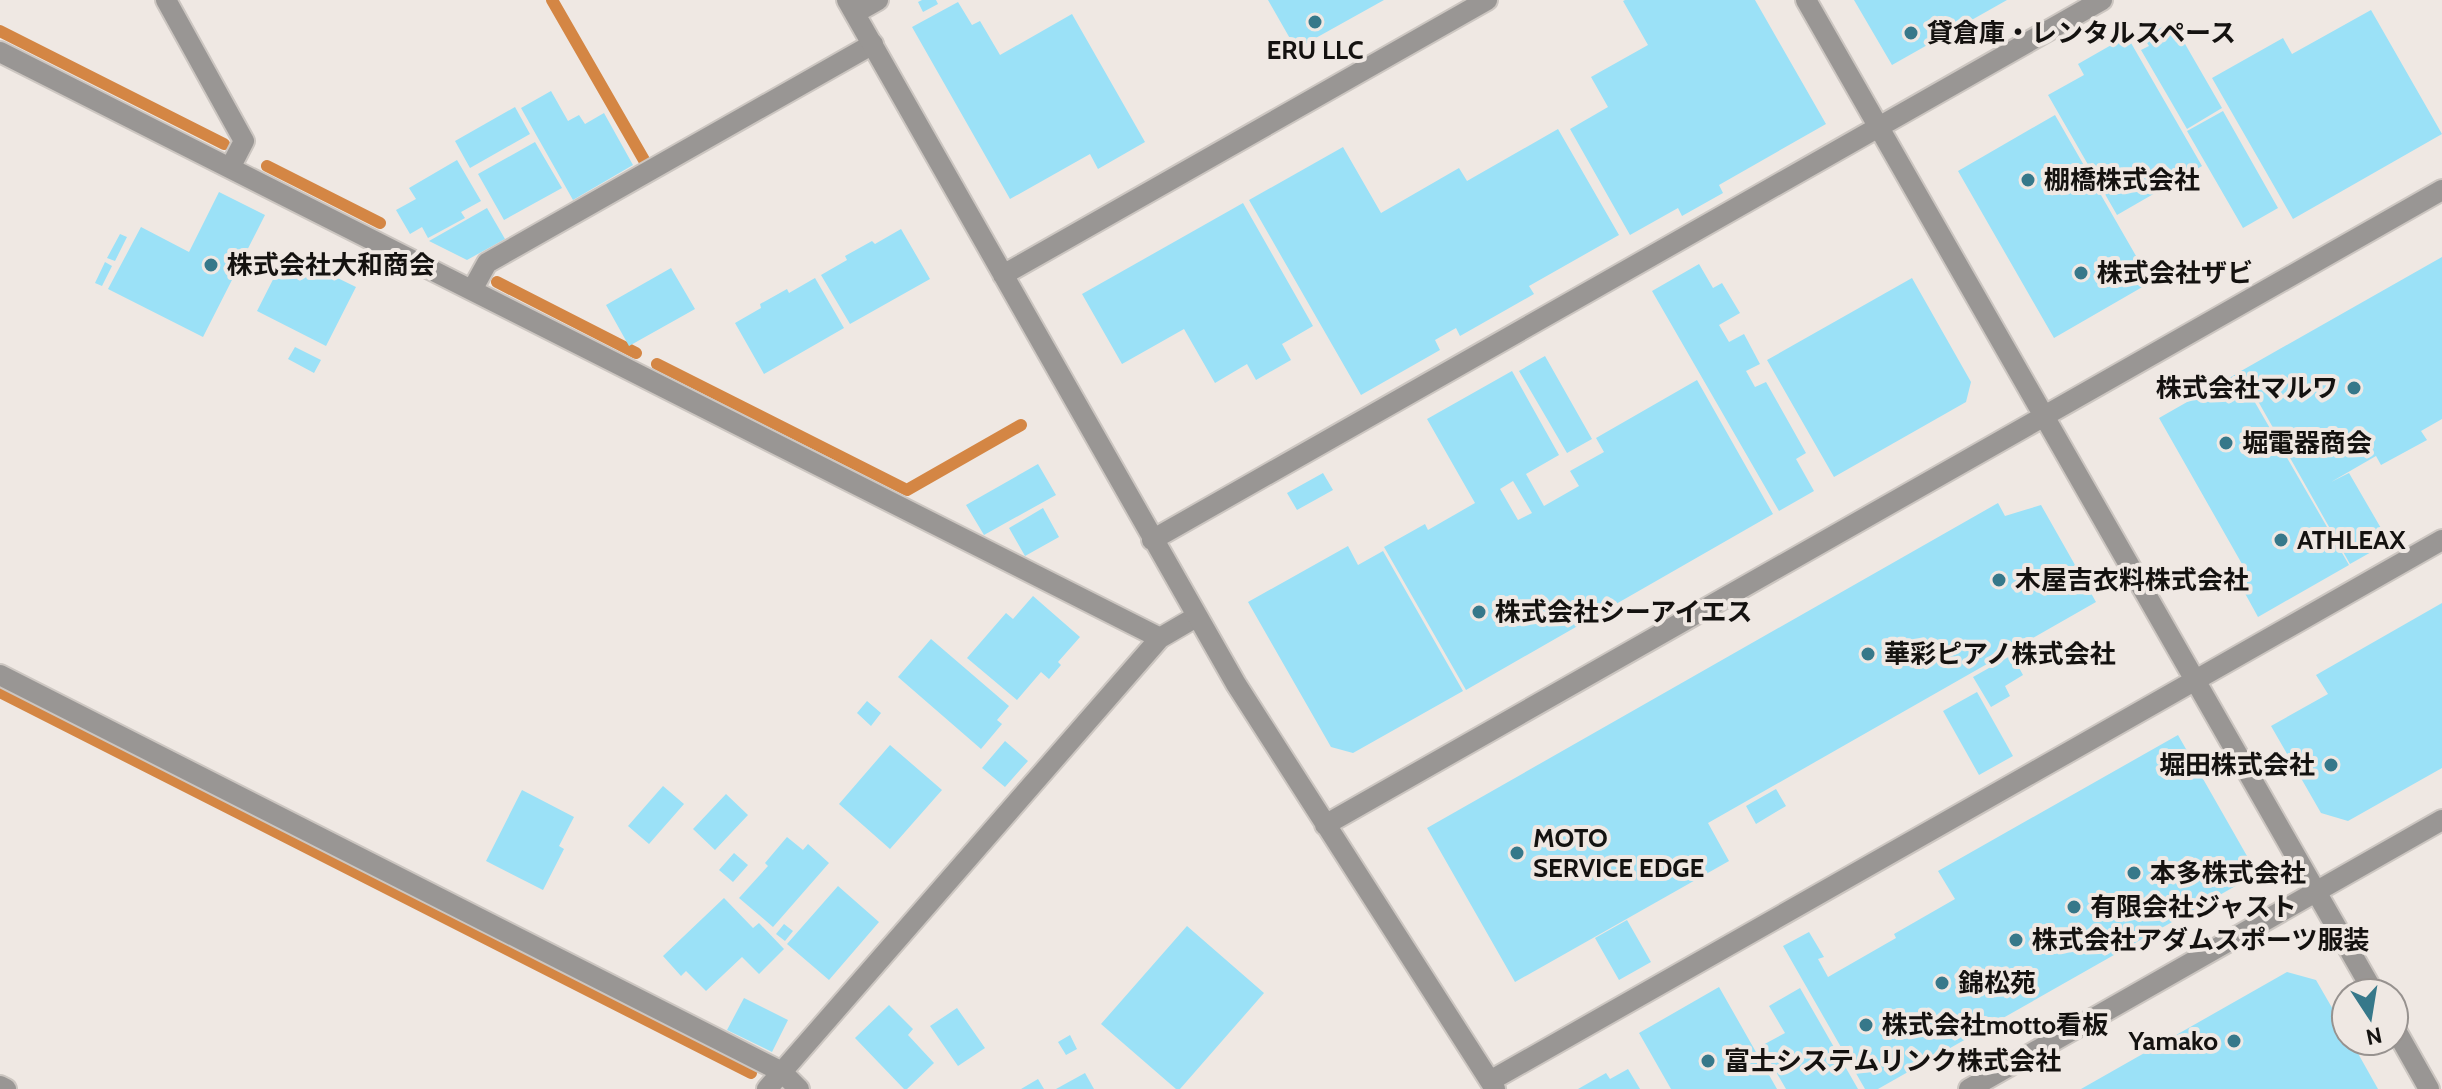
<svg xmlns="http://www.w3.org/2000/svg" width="2442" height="1089" font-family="Cabin,'Noto Sans JP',sans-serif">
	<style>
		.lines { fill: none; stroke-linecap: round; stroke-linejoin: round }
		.stream { stroke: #d48644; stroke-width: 12 }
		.building { fill: #9be1f7; fill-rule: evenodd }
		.minor-casing { stroke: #ccc6c1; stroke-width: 24 }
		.tertiary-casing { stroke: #ccc6c1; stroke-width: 24 }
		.minor { stroke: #999694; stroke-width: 20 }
		.tertiary { stroke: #999694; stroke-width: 20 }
		.poi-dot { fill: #36788a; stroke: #efe8e3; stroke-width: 3 }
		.labels { text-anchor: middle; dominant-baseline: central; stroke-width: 8; stroke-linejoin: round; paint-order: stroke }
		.poi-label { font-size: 26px; font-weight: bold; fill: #141210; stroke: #efe8e3; text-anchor: start }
	</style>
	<rect width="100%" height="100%" fill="#efe8e3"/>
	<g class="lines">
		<path class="stream" d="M 552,0 L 644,160
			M 0,31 L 224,144
			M 267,166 L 380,223
			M 497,282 L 636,353
			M 657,364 L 907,490 L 1021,425
			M 0,692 L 751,1073"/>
	</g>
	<path class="building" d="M 922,0 L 936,0 L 938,4 L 923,12 L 918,2 Z
		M 1268,0 L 1384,0 L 1296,49 Z
		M 1625,0 L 1755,0 L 1826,124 L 1719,185 L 1723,193 L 1682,216 L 1678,208 L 1630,235 L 1570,129 L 1608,107 L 1591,77 L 1648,45 L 1623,1 Z
		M 1854,0 L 2007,0 L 1892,65 Z
		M 958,2 L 972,25 L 980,21 L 1000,55 L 1072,14 L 1145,142 L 1098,169 L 1090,154 L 1010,199 L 912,27 Z
		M 2371,10 L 2442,134 L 2293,219 L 2212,78 L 2283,38 L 2292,54 Z
		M 2164,26 L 2169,34 L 2177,30 L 2222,108 L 2187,129 L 2141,50 L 2149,46 L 2144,38 Z
		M 2127,36 L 2202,166 L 2117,215 L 2048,95 L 2084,75 L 2078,64 Z
		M 551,91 L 568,121 L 579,115 L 585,124 L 604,113 L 633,165 L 573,200 L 521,108 Z
		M 515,107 L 530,134 L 470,168 L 455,141 Z
		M 2223,111 L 2278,208 L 2243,228 L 2187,131 Z
		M 2055,115 L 2151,282 L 2054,338 L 1958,171 Z
		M 1558,129 L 1619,235 L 1529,286 L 1534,294 L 1460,336 L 1456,328 L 1435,340 L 1440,350 L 1361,395 L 1249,200 L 1343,147 L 1381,213 L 1459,168 L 1467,181 Z
		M 535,142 L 562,188 L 504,220 L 478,174 Z
		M 457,160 L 481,201 L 461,212 L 465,218 L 428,238 L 422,227 L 410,234 L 396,210 L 416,199 L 409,188 Z
		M 219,192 L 265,215 L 203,337 L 108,289 L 141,227 L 189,252 Z
		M 1243,203 L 1313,326 L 1282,344 L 1291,360 L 1256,380 L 1247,364 L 1215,383 L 1184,329 L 1122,364 L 1082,294 Z
		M 487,208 L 505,239 L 467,260 L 429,241 Z
		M 901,229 L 930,279 L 850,324 L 821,275 L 847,260 L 845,256 L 872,241 L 875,244 Z
		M 120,234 L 127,237 L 115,261 L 107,258 Z
		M 287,252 L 303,260 L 306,254 L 323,262 L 319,269 L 356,287 L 326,346 L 257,311 Z
		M 2442,257 L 2442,419 L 2421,431 L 2427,440 L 2381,465 L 2376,456 L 2331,482 L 2349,473 L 2389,542 L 2350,564 L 2241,371 Z
		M 105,262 L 112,266 L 102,286 L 95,283 Z
		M 1699,264 L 1713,288 L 1722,283 L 1740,313 L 1719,325 L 1729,342 L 1744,334 L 1760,364 L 1746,371 L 1755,387 L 1766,382 L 1806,453 L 1796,459 L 1814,491 L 1779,511 L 1652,291 Z
		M 671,268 L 695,309 L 629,346 L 606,305 Z
		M 815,278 L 844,328 L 764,374 L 735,323 L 761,308 L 760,304 L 787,289 L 789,293 Z
		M 1912,278 L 1971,382 L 1966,402 L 1834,477 L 1767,360 Z
		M 295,347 L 321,360 L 314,373 L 288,359 Z
		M 1545,356 L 1592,439 L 1567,453 L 1519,371 Z
		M 1512,371 L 1559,455 L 1526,474 L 1544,506 L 1579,486 L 1570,471 L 1604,452 L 1596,438 L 1697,380 L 1773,514 L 1466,690 L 1384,547 L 1425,524 L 1428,530 L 1475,503 L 1427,419 ZM 1513,481 L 1532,513 L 1518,520 L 1500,489 Z
		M 2238,373 L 2349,565 L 2258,617 L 2236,577 L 2246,571 L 2159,418 Z
		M 1038,464 L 1056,495 L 984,535 L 966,505 Z
		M 1323,473 L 1333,490 L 1297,510 L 1287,493 Z
		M 1998,503 L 2005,516 L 2041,505 L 2096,602 L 1708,823 L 1729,861 L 1515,982 L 1427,828 Z
		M 1043,508 L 1059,537 L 1025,556 L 1009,528 Z
		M 1348,546 L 1358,565 L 1383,551 L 1463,691 L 1353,753 L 1331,747 L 1248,602 Z
		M 1033,596 L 1080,637 L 1058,662 L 1061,665 L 1049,679 L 1041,672 L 1017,700 L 967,658 L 1006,613 L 1013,619 Z
		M 2442,603 L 2442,768 L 2348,821 L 2321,813 L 2271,726 L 2328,694 L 2316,675 Z
		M 931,639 L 1009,706 L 997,720 L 1002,724 L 981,749 L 898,677 Z
		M 2012,655 L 2023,675 L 2005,686 L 2010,696 L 1991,707 L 1973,677 Z
		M 1977,692 L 2013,756 L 1979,775 L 1943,711 Z
		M 867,701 L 881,713 L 871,726 L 857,713 Z
		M 2178,735 L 2247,856 L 2239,884 L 1878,1089 L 1865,1089 L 1783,946 L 1809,932 L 1824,957 L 1818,959 L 1828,977 L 1896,938 L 1894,934 L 1955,899 L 1938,871 Z
		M 1005,741 L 1028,761 L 1005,787 L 982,768 Z
		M 890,745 L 942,790 L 890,849 L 839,804 Z
		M 663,786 L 684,804 L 649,844 L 628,826 Z
		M 1776,789 L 1786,806 L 1756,824 L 1746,806 Z
		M 522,790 L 574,817 L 559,846 L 564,849 L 543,890 L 486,861 Z
		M 726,794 L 748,815 L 715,850 L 693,829 Z
		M 787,837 L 803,850 L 808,844 L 829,863 L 773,927 L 739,898 L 768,866 L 765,863 Z
		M 734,853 L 748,865 L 733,882 L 719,870 Z
		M 838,886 L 879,922 L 829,980 L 787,944 Z
		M 724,898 L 753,928 L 759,923 L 784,949 L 759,974 L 742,957 L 706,991 L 686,971 L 681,976 L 663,956 Z
		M 1627,920 L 1651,962 L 1619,980 L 1595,938 Z
		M 784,924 L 793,931 L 785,941 L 776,934 Z
		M 1187,926 L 1264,993 L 1180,1089 L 1176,1089 L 1101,1024 Z
		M 2287,972 L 2316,980 L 2346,1032 L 2346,1041 L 2351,1041 L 2378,1089 L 2081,1089 Z
		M 1719,987 L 1777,1089 L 1671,1089 L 1639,1033 Z
		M 1800,988 L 1858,1089 L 1786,1089 L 1761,1046 L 1785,1033 L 1769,1006 Z
		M 744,998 L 788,1020 L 772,1052 L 727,1030 Z
		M 889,1005 L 913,1029 L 908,1035 L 934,1063 L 907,1089 L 904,1089 L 855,1038 Z
		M 957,1008 L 985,1048 L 958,1066 L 930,1026 Z
		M 1070,1035 L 1077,1049 L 1066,1055 L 1058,1042 Z
		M 1628,1069 L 1640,1089 L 1578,1089 L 1606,1073 L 1610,1079 Z
		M 1085,1073 L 1094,1089 L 1056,1089 Z
		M 1038,1079 L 1044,1089 L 1021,1089 Z"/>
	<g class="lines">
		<g class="minor-casing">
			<path id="minor" d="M 166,0 L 244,141 L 230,168
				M 0,52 L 1160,638
				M 472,290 L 487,263 L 873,44
				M 0,675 L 782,1072 L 799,1089
				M 0,1086 L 6,1089
				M 767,1089 L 1160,638 L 1196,617"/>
		</g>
		<g class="tertiary-casing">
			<path id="tertiary" d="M 847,0 L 1236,684 L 1495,1089
				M 1806,0 L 2374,993
				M 855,13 L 878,0
				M 1003,275 L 1487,0
				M 1152,540 L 2102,0
				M 1325,825 L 2442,190
				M 2394,1027 L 2429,1089
				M 1490,1081 L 2442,540
				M 1969,1089 L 2442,820"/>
		</g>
		<use href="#minor" class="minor"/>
		<use href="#tertiary" class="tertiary"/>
	</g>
	<g class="poi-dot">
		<circle cx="1315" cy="22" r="8"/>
		<circle cx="1911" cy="33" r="8"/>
		<circle cx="2028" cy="180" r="8"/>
		<circle cx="211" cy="265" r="8"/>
		<circle cx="2081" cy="273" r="8"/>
		<circle cx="2354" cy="388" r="8"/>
		<circle cx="2226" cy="443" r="8"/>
		<circle cx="2281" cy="540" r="8"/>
		<circle cx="1999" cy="580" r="8"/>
		<circle cx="1479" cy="612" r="8"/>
		<circle cx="1868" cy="654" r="8"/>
		<circle cx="2331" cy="765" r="8"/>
		<circle cx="1517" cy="853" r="8"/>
		<circle cx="2134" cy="873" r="8"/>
		<circle cx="2074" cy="907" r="8"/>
		<circle cx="2016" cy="940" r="8"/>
		<circle cx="1942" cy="983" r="8"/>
		<circle cx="1866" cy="1025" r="8"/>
		<circle cx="2234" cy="1041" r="8"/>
		<circle cx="1708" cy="1061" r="8"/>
	</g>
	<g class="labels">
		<g class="poi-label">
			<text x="1927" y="33">貸倉庫・レンタルスペース</text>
			<text x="1315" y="50" text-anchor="middle">ERU LLC</text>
			<text x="2044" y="180">棚橋株式会社</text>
			<text x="227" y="265">株式会社大和商会</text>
			<text x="2097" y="273">株式会社ザビ</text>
			<text x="2338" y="388" text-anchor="end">株式会社マルワ</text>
			<text x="2242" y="443">堀電器商会</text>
			<text x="2297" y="540">ATHLEAX</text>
			<text x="2015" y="580">木屋吉衣料株式会社</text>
			<text x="1495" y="612">株式会社シーアイエス</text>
			<text x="1884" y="654">華彩ピアノ株式会社</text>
			<text x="2315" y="765" text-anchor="end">堀田株式会社</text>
			<text x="1533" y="838">MOTO<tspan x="1533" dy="30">SERVICE EDGE</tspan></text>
			<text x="2150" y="873">本多株式会社</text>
			<text x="2090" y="907">有限会社ジャスト</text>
			<text x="2032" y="940">株式会社アダムスポーツ服装</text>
			<text x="1958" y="983">錦松苑</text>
			<text x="1882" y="1025">株式会社motto看板</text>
			<text x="2218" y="1041" text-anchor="end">Yamako</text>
			<text x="1724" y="1061">富士システムリンク株式会社</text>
		</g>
	</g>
	<g transform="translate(2370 1017) rotate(168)"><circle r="38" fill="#efe8e3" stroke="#97928f" stroke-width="2"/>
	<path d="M0-6L14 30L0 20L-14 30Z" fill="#36788a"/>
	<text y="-12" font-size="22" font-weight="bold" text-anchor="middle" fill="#141210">N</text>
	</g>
</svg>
